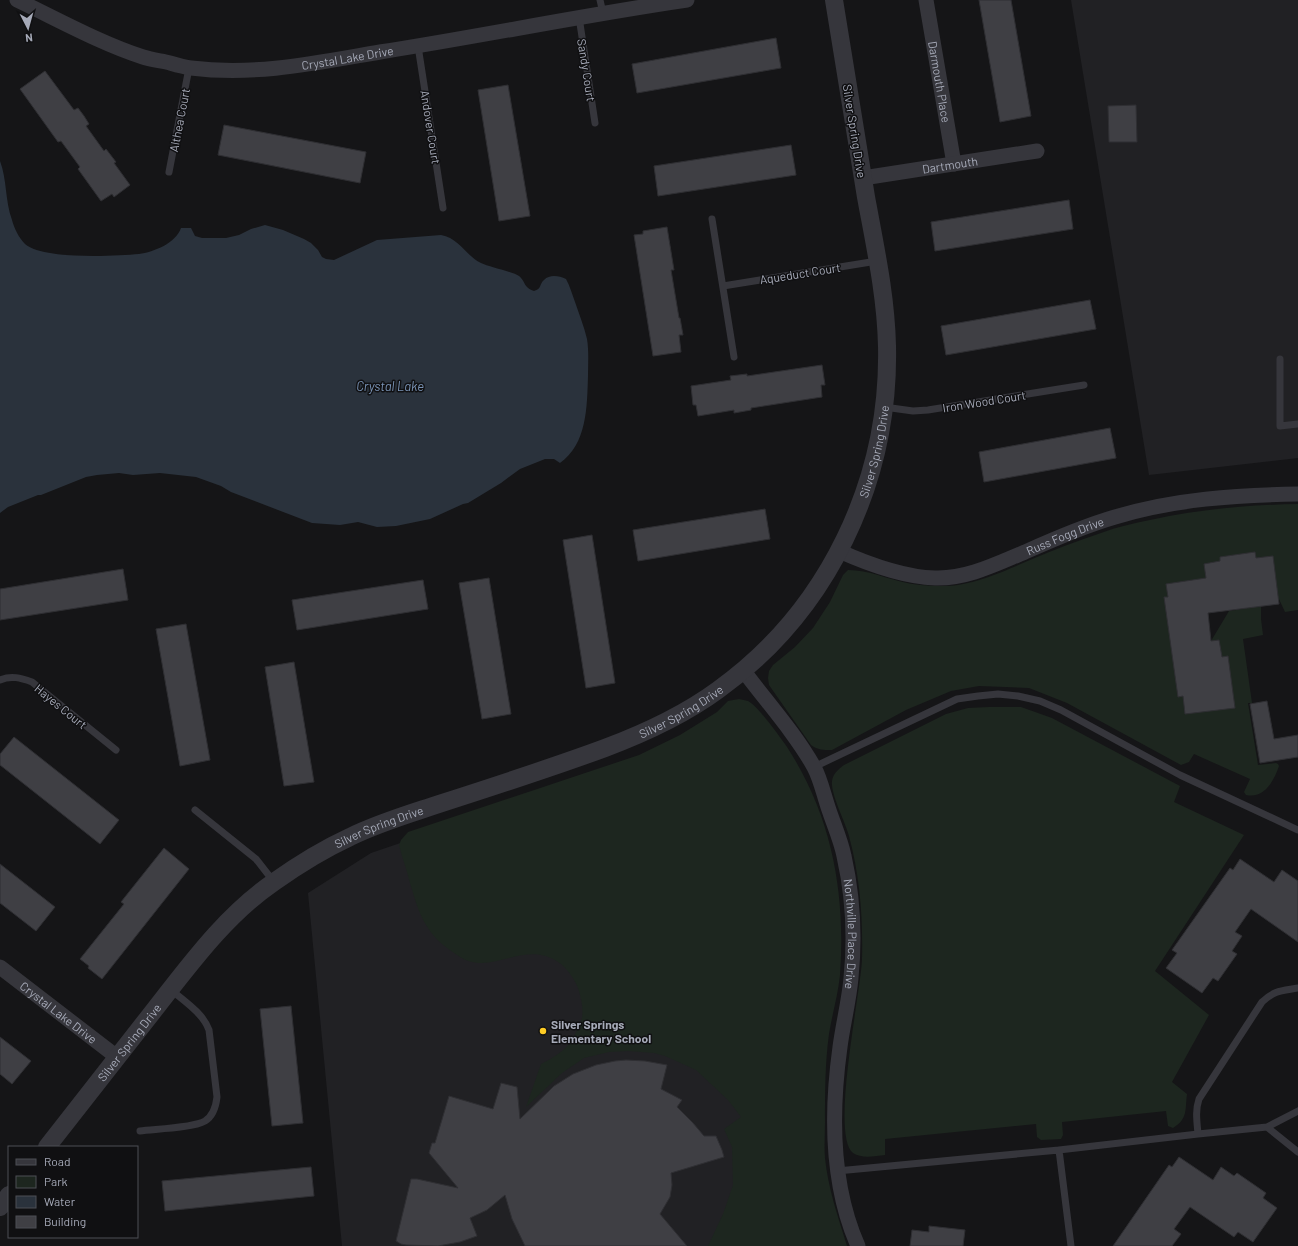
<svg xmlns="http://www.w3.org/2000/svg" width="1298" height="1246" font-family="Barlow,sans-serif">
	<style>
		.built { fill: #212124 }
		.green { fill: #1d261f }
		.water { fill: #2a323c }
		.building { fill: #3f3f44; stroke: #2f2f33 }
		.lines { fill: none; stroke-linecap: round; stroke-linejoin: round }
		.service { stroke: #36363c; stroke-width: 7 }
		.minor { stroke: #36363c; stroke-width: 15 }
		.tertiary { stroke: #36363c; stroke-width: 18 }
		.poi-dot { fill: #ffcd25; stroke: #101012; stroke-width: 1.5 }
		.labels { text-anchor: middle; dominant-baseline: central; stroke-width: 3; stroke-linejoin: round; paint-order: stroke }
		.street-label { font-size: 12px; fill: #a6aab8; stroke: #101012 }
		.poi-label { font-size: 12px; font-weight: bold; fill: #a6aab8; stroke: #101012; text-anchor: start }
		.water-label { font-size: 13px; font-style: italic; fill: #7a94b6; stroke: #101012 }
	</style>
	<rect width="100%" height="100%" fill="#151517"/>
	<path class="built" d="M 1071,0 L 1298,0 L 1298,458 L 1149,475 Z
		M 653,757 L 794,1246 L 342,1246 L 308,893 L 371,853 Z"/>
	<path class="green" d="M 1298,504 L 1298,610 L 1285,612 L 1278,597 L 1273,556 L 1256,558 L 1255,552 L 1220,557 L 1220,561 L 1204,564 L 1206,578 L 1166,584 L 1168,597 L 1164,597 L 1178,696 L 1183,696 L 1185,714 L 1229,708 L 1219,640 L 1211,641 L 1229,611 L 1261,606 L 1261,619 L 1263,635 L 1243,639 L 1252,703 L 1248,703 L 1258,765 L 1276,763 L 1278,764 L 1279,766 C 1274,781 1264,799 1246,795 L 1244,792 L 1250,779 L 1194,754 L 1189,762 L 1181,765 L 1067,703 L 1029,688 L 979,686 L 951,691 L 906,710 L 832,750 C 823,750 818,750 811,745 L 769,685 L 768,678 L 769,671 L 773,665 L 795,647 L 813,628 L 830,602 L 843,575 L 848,570 C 869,570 887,579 907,583 C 921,586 945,587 958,585 C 983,581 1007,570 1030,560 C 1053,550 1077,541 1101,533 C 1117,527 1134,523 1150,520 C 1200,509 1247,505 1298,504 Z
		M 739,699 C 742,700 745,700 748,701 C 758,706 780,737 787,747 C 832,816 846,894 840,975 C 838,995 832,1015 829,1034 C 825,1063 825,1093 825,1122 C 825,1134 824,1146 825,1158 C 828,1188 838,1217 847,1246 L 708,1246 L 723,1214 L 733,1185 L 732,1147 L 724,1129 L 741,1117 L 728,1100 L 696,1070 L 665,1056 L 654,1053 L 628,1051 L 609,1052 L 584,1058 L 562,1073 L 526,1107 L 541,1064 C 551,1059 563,1052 570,1043 C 573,1038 576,1032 579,1027 C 585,1016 582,1002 579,991 C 576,981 569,971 561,964 C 524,936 491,980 457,955 C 448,949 436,940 430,931 C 419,916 415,899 410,883 C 407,870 402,858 399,845 L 401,840 L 408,832 L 639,755 L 680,735 L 717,712 L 728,701 Z
		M 989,707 L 1021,707 L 1052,718 L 1180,786 L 1174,802 L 1244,835 L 1155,971 L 1209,1015 L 1172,1082 L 1187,1094 C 1185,1110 1188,1119 1173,1128 L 1168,1126 L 1166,1111 L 1062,1122 L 1063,1135 L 1061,1139 L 1041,1140 L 1037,1137 L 1036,1124 L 885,1139 L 885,1155 C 875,1156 862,1159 853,1153 C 830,1135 861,992 862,959 C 863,917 860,877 849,836 C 845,821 833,799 832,785 C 831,776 837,770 844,765 L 946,714 L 968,708 Z"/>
	<path class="water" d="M 0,161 C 7,179 5,201 12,220 C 14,228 19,238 25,244 C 44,260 115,256 139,254 C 154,252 176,243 181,228 L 191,228 L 195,236 L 202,238 L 226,238 L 239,235 L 251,229 L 265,225 L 283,230 L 304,239 L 311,243 L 318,250 L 322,257 L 326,259 L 334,260 L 377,240 L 441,235 C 459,238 466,256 481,263 C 489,267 514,272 519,276 C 526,282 523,287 534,291 C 542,289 539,284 544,280 C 550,274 559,276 566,279 C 570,286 572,294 575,302 C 579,314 584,326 587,339 C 589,351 588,364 588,376 C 587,407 587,444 560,463 L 554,459 L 545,459 L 520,469 L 501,483 L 468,503 L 463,504 L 430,519 L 396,526 L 377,527 L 358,522 L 340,525 L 312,523 L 231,492 L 221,486 L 196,477 L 160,473 L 133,475 L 119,473 L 97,475 L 86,477 L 41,495 L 38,495 L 8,507 L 0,513 Z"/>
	<path class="building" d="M 979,0 L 1011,0 L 1031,116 L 1000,122 Z
		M 776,38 L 781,68 L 637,93 L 632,64 Z
		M 45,71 L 74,110 L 78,108 L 84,116 L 89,124 L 86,126 L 104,151 L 106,149 L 116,162 L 114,163 L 130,185 L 114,197 L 112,194 L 101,201 L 78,169 L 80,167 L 61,141 L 58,142 L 20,89 Z
		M 508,85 L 530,216 L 499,221 L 478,90 Z
		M 1136,105 L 1137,142 L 1109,142 L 1108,106 Z
		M 224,125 L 366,152 L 360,183 L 218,155 Z
		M 791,145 L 796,175 L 658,196 L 654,166 Z
		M 1069,200 L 1073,229 L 935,251 L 931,222 Z
		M 667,227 L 674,270 L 671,270 L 679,318 L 680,318 L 683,335 L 679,335 L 681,352 L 653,356 L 634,235 L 643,234 L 643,231 Z
		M 1090,300 L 1096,329 L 946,355 L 941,326 Z
		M 822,365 L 825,385 L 821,385 L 822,397 L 751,408 L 751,410 L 734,413 L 734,410 L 698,416 L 696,405 L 693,405 L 691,386 L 731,380 L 730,376 L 747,374 L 747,376 Z
		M 1110,428 L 1116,458 L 984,482 L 979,452 Z
		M 765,509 L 770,539 L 638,561 L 633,530 Z
		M 592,535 L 615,683 L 586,688 L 563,540 Z
		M 1255,552 L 1256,558 L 1273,556 L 1279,604 L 1208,613 L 1211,641 L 1219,640 L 1222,657 L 1228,656 L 1235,708 L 1185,714 L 1183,696 L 1178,697 L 1164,597 L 1168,597 L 1166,584 L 1206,578 L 1204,564 L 1220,561 L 1220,557 Z
		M 123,569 L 128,600 L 0,620 L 0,589 Z
		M 489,578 L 511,714 L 482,719 L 459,583 Z
		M 423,580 L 428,609 L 297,630 L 292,600 Z
		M 186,624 L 210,760 L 180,766 L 156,629 Z
		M 294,662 L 314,782 L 284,786 L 265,667 Z
		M 1267,701 L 1274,739 L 1298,735 L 1298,757 L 1260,763 L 1250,704 Z
		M 14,737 L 119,820 L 100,844 L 0,765 L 0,754 Z
		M 164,848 L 189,869 L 102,979 L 88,968 L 89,966 L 80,959 L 124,904 L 121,902 Z
		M 1240,859 L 1274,882 L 1282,870 L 1298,881 L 1298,942 L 1251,909 L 1235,932 L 1242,936 L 1232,951 L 1237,954 L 1218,981 L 1213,978 L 1202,993 L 1166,968 L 1177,953 L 1172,950 L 1230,868 L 1233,870 Z
		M 0,864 L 55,907 L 36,931 L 0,903 Z
		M 291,1006 L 303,1123 L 272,1126 L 260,1009 Z
		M 0,1037 L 31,1061 L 12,1084 L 0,1074 Z
		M 626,1060 L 645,1061 L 667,1065 L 661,1089 L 682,1100 L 677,1107 L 693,1123 L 704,1136 L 716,1136 L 722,1150 L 724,1157 L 671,1173 L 672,1185 L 670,1197 L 660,1214 L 687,1246 L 525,1246 L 512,1219 L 505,1195 L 487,1210 L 470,1218 L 477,1236 L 460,1242 L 438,1246 L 406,1245 L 401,1244 L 396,1241 L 411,1179 L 417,1179 L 458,1188 L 429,1153 L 432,1143 L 435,1143 L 449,1096 L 493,1109 L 501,1083 L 517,1087 L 520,1119 L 554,1086 L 573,1074 L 596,1065 L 615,1061 Z
		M 1179,1157 L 1213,1180 L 1221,1167 L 1234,1176 L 1237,1173 L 1266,1193 L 1263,1198 L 1277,1208 L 1253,1242 L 1238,1232 L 1234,1237 L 1190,1207 L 1174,1229 L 1181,1234 L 1172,1246 L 1113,1246 L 1169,1165 L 1172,1167 Z
		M 311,1167 L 314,1196 L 165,1211 L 162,1181 Z
		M 929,1226 L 965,1230 L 963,1246 L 910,1246 L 912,1230 L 929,1232 Z"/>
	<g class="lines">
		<path class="service" d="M 600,0 L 603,13
			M 579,17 L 595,123
			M 418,46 L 443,208
			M 169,172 L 189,68
			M 712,219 L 734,357
			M 723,286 L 877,261
			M 1280,359 L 1280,426 L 1298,424
			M 884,407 L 913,411 L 928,410 L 1084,385
			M 0,680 C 11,675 21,678 32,682 L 116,750
			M 814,767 L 957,699 L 978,696 L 998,694 L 1018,696 L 1040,701 L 1061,710 L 1180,775 L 1298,830
			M 195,810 L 256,859 L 274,882
			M 1267,1127 L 1298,1152
			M 140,1131 C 155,1129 193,1128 205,1121 C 213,1116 216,1106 217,1097 L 209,1030 C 203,1013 184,1001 170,989
			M 1198,1134 C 1197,1122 1195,1111 1199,1099 L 1262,1002 C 1275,990 1281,991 1298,988
			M 1059,1150 L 1071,1246
			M 837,1171 L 1059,1150 L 1198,1134 L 1267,1127 L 1298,1111"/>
		<g class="minor">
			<path id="s1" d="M 17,0 C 59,20 100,43 143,57 C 152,60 162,61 170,63 C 177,65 184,67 191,68 C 256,76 316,63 380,52 C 482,36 584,15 687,0"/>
			<path id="s2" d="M 926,0 L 954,164"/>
			<path id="s3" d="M 863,178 L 1037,151"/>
			<path id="s4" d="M 839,551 C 868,564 903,577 935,578 C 967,579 996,564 1025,552 C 1054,539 1084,526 1115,517 C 1174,499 1237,495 1298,494"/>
			<path id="s5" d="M 743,670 C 766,701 795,733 814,767 C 821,780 824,796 829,810 C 834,825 841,841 844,856 C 853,896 855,938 851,978 C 849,1001 843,1024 840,1047 C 831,1112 831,1185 858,1246"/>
			<path id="s6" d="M 0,967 L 117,1057"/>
		</g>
		<g class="tertiary">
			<path id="s7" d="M 47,1147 C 83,1101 119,1055 155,1009 C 191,963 226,915 274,882 C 298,865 324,849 350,837 C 378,823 409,814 439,804 C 495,786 551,768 605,748 C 645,733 684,715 718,690 C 828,611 890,481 887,346 C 886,296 875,246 866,197 C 855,131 845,66 834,0"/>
			<path d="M 0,1207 L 9,1195"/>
		</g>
	</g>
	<circle class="poi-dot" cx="543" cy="1031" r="4"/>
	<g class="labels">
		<g class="street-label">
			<text stroke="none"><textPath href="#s1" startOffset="345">Crystal Lake Drive</textPath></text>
			<text transform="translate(587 70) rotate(81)">Sandy Court</text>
			<text stroke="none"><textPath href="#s2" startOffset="83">Darmouth Place</textPath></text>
			<text transform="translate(179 120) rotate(-79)">Althea Court</text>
			<text transform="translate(431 127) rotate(81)">Andover Court</text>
			<text transform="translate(855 131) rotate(81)">Silver Spring Drive</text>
			<text stroke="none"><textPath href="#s3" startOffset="88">Dartmouth</textPath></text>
			<text transform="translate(800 273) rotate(-9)">Aqueduct Court</text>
			<text transform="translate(984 401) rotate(-9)">Iron Wood Court</text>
			<text stroke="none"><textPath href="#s7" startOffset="1128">Silver Spring Drive</textPath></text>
			<text stroke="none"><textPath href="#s4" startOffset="238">Russ Fogg Drive</textPath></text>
			<text transform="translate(61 706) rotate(39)">Hayes Court</text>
			<text stroke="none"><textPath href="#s7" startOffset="793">Silver Spring Drive</textPath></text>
			<text stroke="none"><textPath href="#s7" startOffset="469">Silver Spring Drive</textPath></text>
			<text stroke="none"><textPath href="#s5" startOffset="293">Northville Place Drive</textPath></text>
			<text stroke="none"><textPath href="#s6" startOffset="74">Crystal Lake Drive</textPath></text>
			<text stroke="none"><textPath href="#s7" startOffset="133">Silver Spring Drive</textPath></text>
		</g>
		<g class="poi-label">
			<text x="551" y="1024">Silver Springs<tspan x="551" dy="14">Elementary School</tspan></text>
		</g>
		<g class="water-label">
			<text x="390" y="386">Crystal Lake</text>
		</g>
	</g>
	<rect x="8" y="1146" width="130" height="92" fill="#101012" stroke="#4c4e54"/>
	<rect x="16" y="1159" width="20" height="6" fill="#36363c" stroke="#4c4e54"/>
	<text x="44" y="1166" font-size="12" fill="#a6aab8">Road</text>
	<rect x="16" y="1176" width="20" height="12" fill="#1d261f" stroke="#4c4e54"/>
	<text x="44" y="1186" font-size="12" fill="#a6aab8">Park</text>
	<rect x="16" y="1196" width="20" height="12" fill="#2a323c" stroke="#4c4e54"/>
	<text x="44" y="1206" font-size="12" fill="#a6aab8">Water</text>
	<rect x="16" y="1216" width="20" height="12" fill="#3f3f44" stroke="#4c4e54"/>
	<text x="44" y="1226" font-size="12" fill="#a6aab8">Building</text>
	<g transform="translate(28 28) rotate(174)" stroke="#101012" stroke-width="3" paint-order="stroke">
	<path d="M0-3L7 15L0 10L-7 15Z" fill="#a6aab8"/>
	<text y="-6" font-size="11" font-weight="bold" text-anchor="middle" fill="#a6aab8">N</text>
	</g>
</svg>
